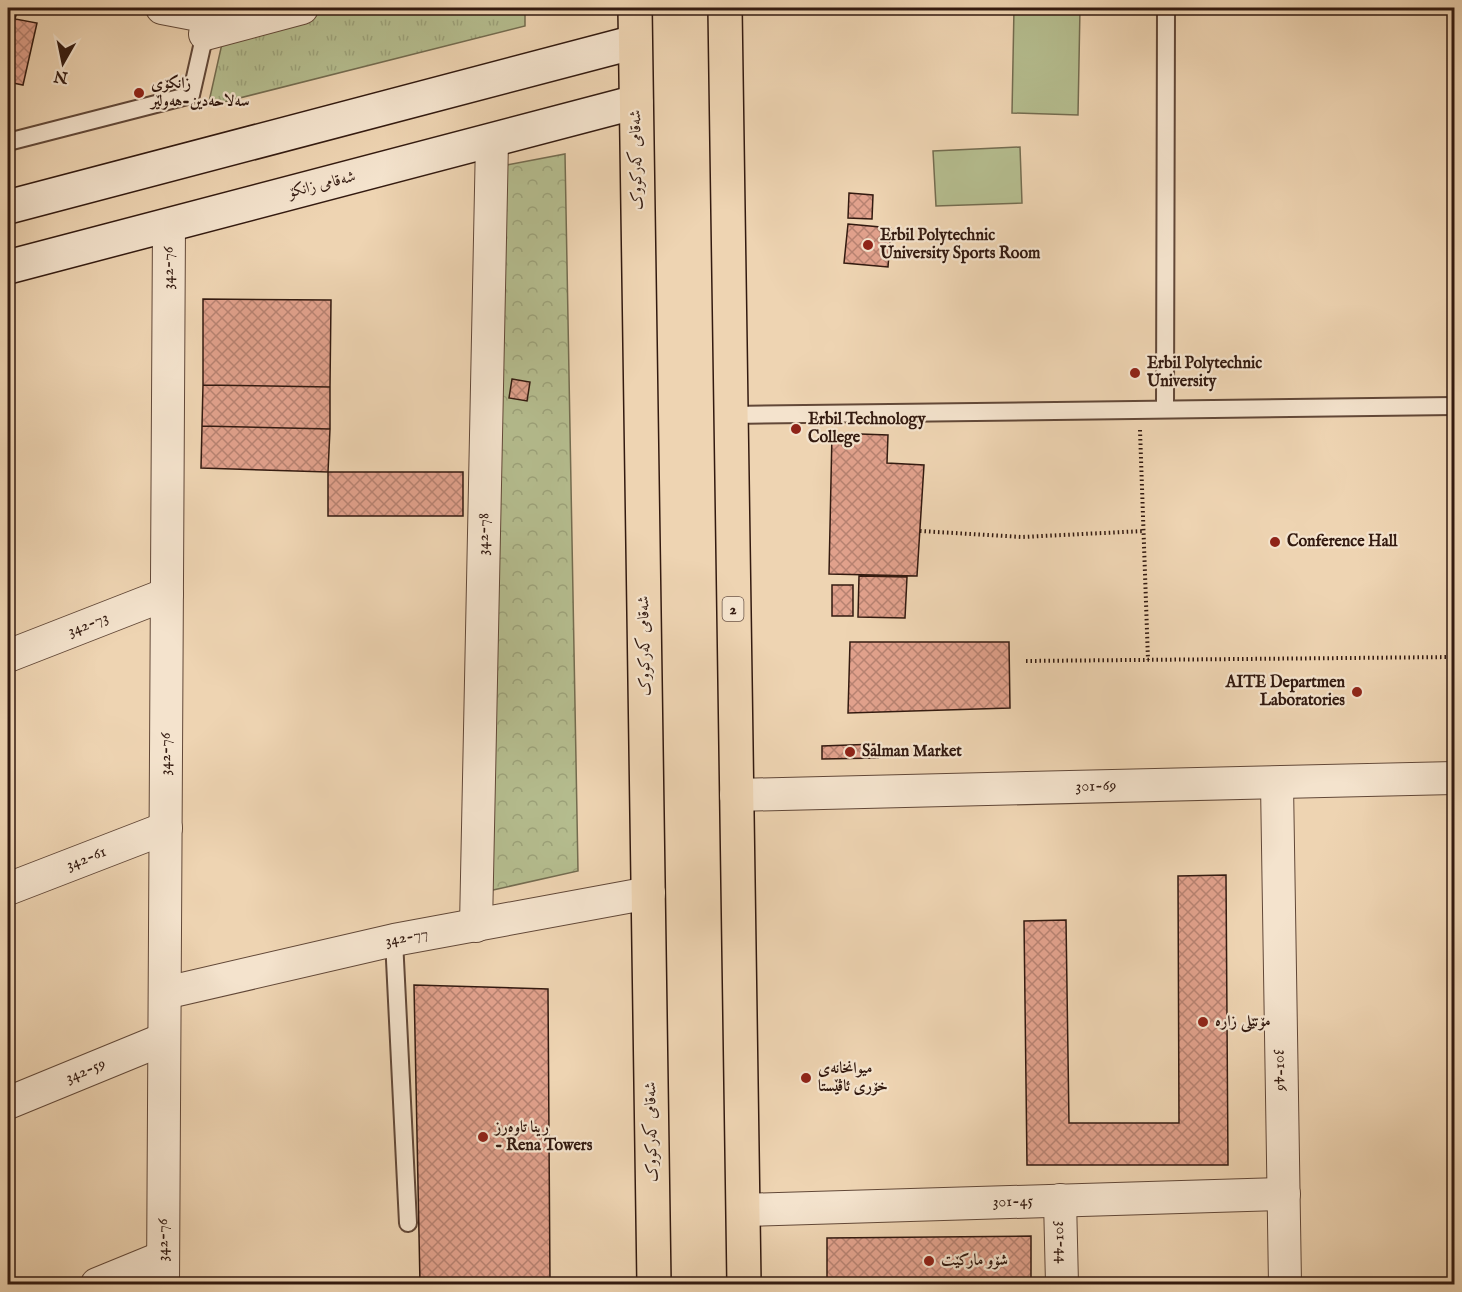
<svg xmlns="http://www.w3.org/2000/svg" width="1462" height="1292" font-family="'IM FELL English',Amiri,serif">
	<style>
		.grass { fill: url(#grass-tufts); stroke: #746c50; stroke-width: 1.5 }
		.forest { fill: url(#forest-crowns); stroke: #746c50; stroke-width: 1.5 }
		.garden { fill: #b5bd8f; stroke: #746c50; stroke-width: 1.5 }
		.building { fill: url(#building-cross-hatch); stroke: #331a10; stroke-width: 1.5 }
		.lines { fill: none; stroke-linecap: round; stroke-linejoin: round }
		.lane-casing { stroke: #624838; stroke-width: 20 }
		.street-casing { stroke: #624838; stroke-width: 34 }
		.secondary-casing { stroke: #331a10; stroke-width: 36 }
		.highway-casing { stroke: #331a10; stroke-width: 36 }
		.path { stroke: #331a10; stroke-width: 4; stroke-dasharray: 1.5 3; stroke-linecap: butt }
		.lane { stroke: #f4e3cd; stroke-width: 16 }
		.street { stroke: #f4e3cd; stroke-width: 32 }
		.secondary { stroke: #f4e3cd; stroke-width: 33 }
		.highway { stroke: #eed4b2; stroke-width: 33 }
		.poi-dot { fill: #8f2418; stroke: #f4e3cd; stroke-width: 2 }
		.labels { text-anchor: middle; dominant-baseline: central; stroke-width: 4.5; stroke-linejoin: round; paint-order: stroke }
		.shield { fill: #f4e3cd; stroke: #6d5649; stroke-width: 1.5 }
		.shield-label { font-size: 15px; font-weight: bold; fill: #331a10 }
		.poi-label { font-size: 16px; font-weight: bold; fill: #331a10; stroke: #f4e3cd; text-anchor: start }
		.street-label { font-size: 16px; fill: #331a10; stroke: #f4e3cd }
	</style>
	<defs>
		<pattern id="grass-tufts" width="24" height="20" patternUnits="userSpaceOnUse" patternTransform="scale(1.5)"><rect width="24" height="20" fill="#b5bd8f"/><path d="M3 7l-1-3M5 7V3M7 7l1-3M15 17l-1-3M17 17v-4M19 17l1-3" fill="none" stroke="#9ca27a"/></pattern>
		<pattern id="forest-crowns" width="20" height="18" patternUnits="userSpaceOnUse" patternTransform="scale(1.5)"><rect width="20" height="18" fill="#b5bd8f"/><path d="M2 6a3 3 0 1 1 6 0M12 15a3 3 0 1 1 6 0" fill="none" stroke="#9ca27a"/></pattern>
		<pattern id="building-cross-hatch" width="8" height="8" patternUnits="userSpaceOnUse" patternTransform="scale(1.5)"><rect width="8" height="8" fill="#e1a18c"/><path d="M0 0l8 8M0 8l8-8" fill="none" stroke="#b78271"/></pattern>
	</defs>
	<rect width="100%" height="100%" fill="#eed4b2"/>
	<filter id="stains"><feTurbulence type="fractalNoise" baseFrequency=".00333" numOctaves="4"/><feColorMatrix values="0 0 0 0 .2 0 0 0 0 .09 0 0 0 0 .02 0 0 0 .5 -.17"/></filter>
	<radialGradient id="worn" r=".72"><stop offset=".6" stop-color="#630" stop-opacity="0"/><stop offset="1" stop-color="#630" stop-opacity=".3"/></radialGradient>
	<path class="grass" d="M 230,8 L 525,8 L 525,26 L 208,106 Z"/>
	<path class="forest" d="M 565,154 L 578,871 L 484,892 L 496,167 Z"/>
	<path class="garden" d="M 1014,8 L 1080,8 L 1078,115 L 1012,113 Z
		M 1020,147 L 1022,203 L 936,206 L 933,151 Z"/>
	<path class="building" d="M 8,8 L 18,8 L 15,19 L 37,23 L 23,85 L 8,82 Z
		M 849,193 L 873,195 L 872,219 L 848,218 Z
		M 848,224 L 891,228 L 888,267 L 844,263 Z
		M 203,299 L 331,300 L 330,387 L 203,385 Z
		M 512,379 L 530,382 L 527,401 L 509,398 Z
		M 203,385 L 330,387 L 330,429 L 202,426 Z
		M 202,426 L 330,429 L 328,472 L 201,468 Z
		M 832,433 L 888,435 L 887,463 L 924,465 L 917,576 L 829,574 Z
		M 328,472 L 463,472 L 463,516 L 328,516 Z
		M 859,576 L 907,577 L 905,618 L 858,617 Z
		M 832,585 L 853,585 L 853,616 L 832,616 Z
		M 850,642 L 1009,642 L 1010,708 L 848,713 Z
		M 877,744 L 878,758 L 822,759 L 822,746 Z
		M 1226,875 L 1228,1165 L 1027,1165 L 1024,921 L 1066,920 L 1069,1123 L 1179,1123 L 1178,876 Z
		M 414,985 L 548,989 L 550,1284 L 420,1284 Z
		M 1031,1236 L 1031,1284 L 827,1284 L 827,1238 Z"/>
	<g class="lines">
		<g class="lane-casing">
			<path id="lane" d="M 8,142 L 191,95 L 206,29
				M 1165,409 L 1166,8
				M 731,415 L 1454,406
				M 394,940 L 408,1223"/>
		</g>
		<g class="street-casing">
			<g id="street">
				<path d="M 162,8 L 209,17"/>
				<path d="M 205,34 L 302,8"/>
				<path id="s1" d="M 8,656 L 167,594"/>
				<path id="s2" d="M 1277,784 L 1285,1284"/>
				<path id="s3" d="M 736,795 L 1454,778"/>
				<path id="s4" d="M 8,889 L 166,828"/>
				<path id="s5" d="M 476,926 L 492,141"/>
				<path id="s6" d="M 165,993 L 394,940 L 649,893"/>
				<path id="s7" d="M 8,1103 L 164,1039"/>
				<path id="s8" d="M 1060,1200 L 1062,1284"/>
				<path id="s9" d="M 743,1210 L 1284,1194"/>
				<path d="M 97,1284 L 163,1257"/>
				<path id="s10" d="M 163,1284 L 169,225"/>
			</g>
		</g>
		<g class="secondary-casing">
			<path id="secondary" d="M 8,207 L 635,42
				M 8,267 L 636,102"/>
		</g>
		<g class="highway-casing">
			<path id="highway" d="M 635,8 L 654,1284
				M 725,8 L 744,1284"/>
		</g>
		<path class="path" d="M 1140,430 L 1148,660
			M 920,531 L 1022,537 L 1144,531
			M 1026,661 L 1454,657"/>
		<use href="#lane" class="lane"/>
		<use href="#street" class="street"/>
		<use href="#secondary" class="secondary"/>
		<use href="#highway" class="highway"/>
	</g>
	<g class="poi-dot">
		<circle cx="139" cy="93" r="6"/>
		<circle cx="868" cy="245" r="6"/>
		<circle cx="1135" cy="373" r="6"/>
		<circle cx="796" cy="429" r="6"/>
		<circle cx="1275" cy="542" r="6"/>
		<circle cx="1357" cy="692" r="6"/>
		<circle cx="850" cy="752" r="6"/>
		<circle cx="1203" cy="1022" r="6"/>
		<circle cx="806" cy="1078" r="6"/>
		<circle cx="483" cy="1137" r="6"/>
		<circle cx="929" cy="1261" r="6"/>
	</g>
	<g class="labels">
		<rect class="shield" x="722.5" y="597" width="21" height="24" rx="4.5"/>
		<g class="shield-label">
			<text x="733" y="609">2</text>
		</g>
		<g class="poi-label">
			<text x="151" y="84">زانکۆی<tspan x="151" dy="18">سەلاحەدین-هەولێر</tspan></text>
			<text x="880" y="236">Erbil Polytechnic<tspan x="880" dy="18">University Sports Room</tspan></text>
			<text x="1147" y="364">Erbil Polytechnic<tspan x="1147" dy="18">University</tspan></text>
			<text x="808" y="420">Erbil Technology<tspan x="808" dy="18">College</tspan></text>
			<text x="1287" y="542">Conference Hall</text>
			<text x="1345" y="683" text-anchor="end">AITE Departmen<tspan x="1345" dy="18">Laboratories</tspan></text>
			<text x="862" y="752">Salman Market</text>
			<text x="1215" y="1022">مۆتێلی زارە</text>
			<text x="818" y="1069">میوانخانەی<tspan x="818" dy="18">خۆری ئاڤێستا</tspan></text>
			<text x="495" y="1128">رينا تاوەرز<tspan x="495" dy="18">- Rena Towers</tspan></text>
			<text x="941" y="1261">شۆو مارکێت</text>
		</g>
		<g class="street-label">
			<text transform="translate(637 160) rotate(-91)">شەقامی کەرکووک</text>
			<text transform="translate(322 185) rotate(-14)">شەقامی زانکۆ</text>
			<text stroke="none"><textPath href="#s10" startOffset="1016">342-76</textPath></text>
			<text stroke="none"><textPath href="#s5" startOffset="392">342-78</textPath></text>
			<text stroke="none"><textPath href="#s1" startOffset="86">342-73</textPath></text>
			<text transform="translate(645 646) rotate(-91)">شەقامی کەرکووک</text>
			<text stroke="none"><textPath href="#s10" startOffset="530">342-76</textPath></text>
			<text stroke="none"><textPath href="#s3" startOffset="360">301-69</textPath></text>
			<text stroke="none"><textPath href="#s4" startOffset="84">342-61</textPath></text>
			<text stroke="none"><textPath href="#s6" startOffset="248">342-77</textPath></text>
			<text stroke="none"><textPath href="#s2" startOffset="286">301-46</textPath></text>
			<text stroke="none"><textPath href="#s7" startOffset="84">342-59</textPath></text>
			<text transform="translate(652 1132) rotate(-91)">شەقامی کەرکووک</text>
			<text stroke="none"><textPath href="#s9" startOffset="270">301-45</textPath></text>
			<text stroke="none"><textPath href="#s10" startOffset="44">342-76</textPath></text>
			<text stroke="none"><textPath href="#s8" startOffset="42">301-44</textPath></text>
		</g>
	</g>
	<rect width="1462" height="1292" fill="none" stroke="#eed4b2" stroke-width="30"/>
	<rect x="9" y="9" width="1444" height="1274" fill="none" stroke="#331a10" stroke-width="3"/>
	<rect x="15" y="15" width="1432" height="1262" fill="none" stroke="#331a10" stroke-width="1.5"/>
	<g transform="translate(63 63) rotate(189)" stroke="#f4e3cd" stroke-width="4.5" paint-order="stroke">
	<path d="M0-4.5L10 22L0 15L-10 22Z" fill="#331a10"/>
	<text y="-9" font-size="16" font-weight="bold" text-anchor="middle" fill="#331a10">N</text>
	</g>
	<rect width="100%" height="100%" filter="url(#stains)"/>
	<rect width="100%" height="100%" fill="url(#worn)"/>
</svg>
